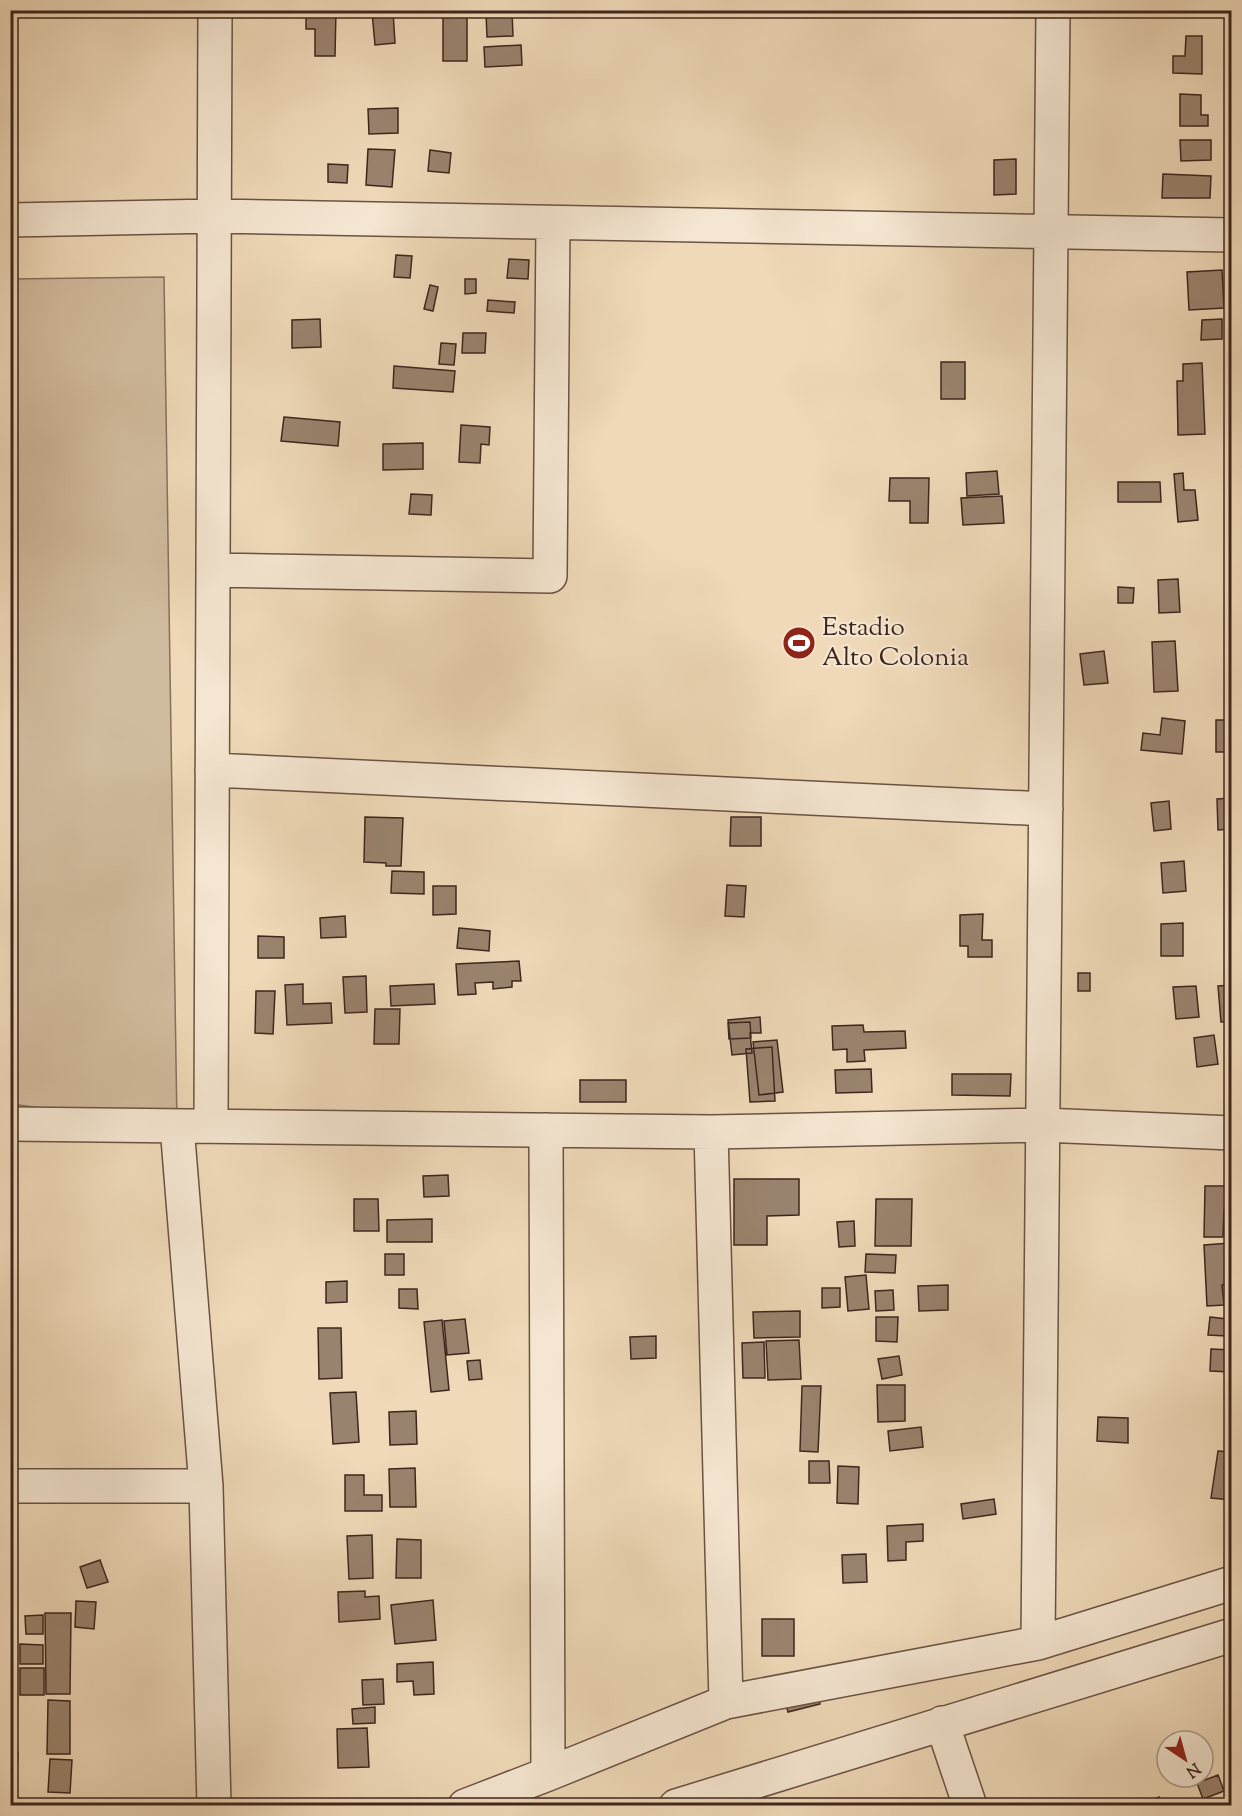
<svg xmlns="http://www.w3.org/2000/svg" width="1242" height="1816" font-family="'Sorts Mill Goudy',serif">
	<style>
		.green { fill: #d1bb9e; stroke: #88705e; stroke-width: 1.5 }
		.building { fill: #9a836e; stroke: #3e261e; stroke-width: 1.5 }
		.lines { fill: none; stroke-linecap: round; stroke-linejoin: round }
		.minor-casing { stroke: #6a5344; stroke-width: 36 }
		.minor { stroke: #f5e6d1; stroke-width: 33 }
		.labels { text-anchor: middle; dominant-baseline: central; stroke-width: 4.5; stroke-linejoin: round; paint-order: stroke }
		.poi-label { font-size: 26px; fill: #3e261e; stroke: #f5e6d1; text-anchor: start }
	</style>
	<rect width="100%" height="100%" fill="#efd9b8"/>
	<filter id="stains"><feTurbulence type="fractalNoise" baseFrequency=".00333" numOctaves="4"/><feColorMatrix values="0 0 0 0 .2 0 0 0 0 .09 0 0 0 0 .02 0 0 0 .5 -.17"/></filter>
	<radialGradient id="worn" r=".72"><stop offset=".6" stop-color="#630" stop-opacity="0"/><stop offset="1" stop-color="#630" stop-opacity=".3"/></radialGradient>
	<path class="green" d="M 164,277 L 177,1126 L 11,1104 L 11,279 Z"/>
	<path class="building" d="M 306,10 L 336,10 L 335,56 L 315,56 L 315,29 L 306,29 Z
		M 443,10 L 467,10 L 467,61 L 443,61 Z
		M 393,11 L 395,43 L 375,45 L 372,12 Z
		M 512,12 L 513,36 L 487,37 L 486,14 Z
		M 1186,36 L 1202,36 L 1202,74 L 1173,73 L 1173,56 L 1185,56 Z
		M 521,45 L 522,65 L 485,67 L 484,47 Z
		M 1180,94 L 1201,95 L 1201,115 L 1208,115 L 1208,126 L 1180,126 Z
		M 398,108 L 398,133 L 369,134 L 368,109 Z
		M 1180,140 L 1211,140 L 1211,160 L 1181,161 Z
		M 368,149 L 395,150 L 392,187 L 366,185 Z
		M 430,150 L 451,153 L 449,173 L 428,171 Z
		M 1016,159 L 1016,194 L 994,195 L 994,160 Z
		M 328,164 L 348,165 L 347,183 L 328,182 Z
		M 1163,174 L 1211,176 L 1210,198 L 1162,198 Z
		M 396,255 L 412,256 L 410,278 L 394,277 Z
		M 509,259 L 529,260 L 528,279 L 507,278 Z
		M 1222,270 L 1224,308 L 1189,310 L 1187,272 Z
		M 465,279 L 476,279 L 476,293 L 465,294 Z
		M 430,285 L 438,287 L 433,311 L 424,309 Z
		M 488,300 L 515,302 L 514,313 L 487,311 Z
		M 320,319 L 321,347 L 292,348 L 292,320 Z
		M 1222,319 L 1222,339 L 1201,340 L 1202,320 Z
		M 463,333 L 486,333 L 485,353 L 462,353 Z
		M 441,343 L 456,344 L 454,365 L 439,364 Z
		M 941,362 L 965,362 L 965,399 L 941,399 Z
		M 1202,363 L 1205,434 L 1178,435 L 1177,381 L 1183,381 L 1183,364 Z
		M 394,366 L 455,371 L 453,392 L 393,388 Z
		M 284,417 L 340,422 L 338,446 L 281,441 Z
		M 461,425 L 490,427 L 489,445 L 481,444 L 480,463 L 459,462 Z
		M 423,443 L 423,469 L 383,470 L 383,444 Z
		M 997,471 L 999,494 L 967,496 L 966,473 Z
		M 1183,473 L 1184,490 L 1195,490 L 1198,520 L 1178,522 L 1174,474 Z
		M 890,478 L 929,478 L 928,523 L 910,523 L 910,501 L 889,501 Z
		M 1118,482 L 1160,482 L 1161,502 L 1118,502 Z
		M 411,494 L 432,495 L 431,515 L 409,514 Z
		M 1002,496 L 1004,523 L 963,525 L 961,498 Z
		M 1178,579 L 1180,612 L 1159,613 L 1158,580 Z
		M 1118,587 L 1134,588 L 1133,603 L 1118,603 Z
		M 1175,641 L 1178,691 L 1154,692 L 1152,642 Z
		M 1104,651 L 1108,683 L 1084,685 L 1080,654 Z
		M 1162,718 L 1185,721 L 1182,754 L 1141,750 L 1143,733 L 1160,735 Z
		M 1216,720 L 1232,720 L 1232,752 L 1216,752 Z
		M 1232,798 L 1232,829 L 1218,830 L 1217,799 Z
		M 1169,801 L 1171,829 L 1154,831 L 1151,803 Z
		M 365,817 L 403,818 L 401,866 L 386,866 L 386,863 L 364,862 Z
		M 731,817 L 761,817 L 761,846 L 730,846 Z
		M 1184,861 L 1186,891 L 1163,893 L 1161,863 Z
		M 392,871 L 424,872 L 424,894 L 391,893 Z
		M 727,885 L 746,886 L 744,917 L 725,916 Z
		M 433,886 L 456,886 L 456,914 L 433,915 Z
		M 983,914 L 982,940 L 992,940 L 992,957 L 968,957 L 968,946 L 960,946 L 960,915 Z
		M 345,916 L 346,937 L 321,938 L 320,918 Z
		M 1183,923 L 1183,956 L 1161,956 L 1161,924 Z
		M 459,928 L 490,931 L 489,951 L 457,948 Z
		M 258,936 L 284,937 L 284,958 L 258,958 Z
		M 519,961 L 521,981 L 512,981 L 512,987 L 493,989 L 493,982 L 475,983 L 476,994 L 458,995 L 456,964 Z
		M 1078,973 L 1090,973 L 1090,991 L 1078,991 Z
		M 366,976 L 367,1012 L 345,1013 L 343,977 Z
		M 303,984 L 303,1004 L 331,1003 L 332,1023 L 287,1025 L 285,985 Z
		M 434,984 L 435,1004 L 391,1006 L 390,986 Z
		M 1232,985 L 1232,1021 L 1221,1022 L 1218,986 Z
		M 1196,986 L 1199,1017 L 1176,1019 L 1173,987 Z
		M 256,991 L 275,991 L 273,1034 L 255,1033 Z
		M 375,1009 L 400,1009 L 399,1044 L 374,1044 Z
		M 760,1017 L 761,1033 L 750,1033 L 752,1053 L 732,1055 L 728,1020 Z
		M 750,1022 L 751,1038 L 729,1039 L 728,1023 Z
		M 863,1025 L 864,1032 L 905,1031 L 906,1048 L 864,1050 L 865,1061 L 847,1062 L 847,1049 L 833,1050 L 832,1026 Z
		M 1227,1027 L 1232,1027 L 1232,1046 L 1227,1046 Z
		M 1214,1035 L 1218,1064 L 1197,1067 L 1194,1038 Z
		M 777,1040 L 783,1092 L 759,1095 L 753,1042 Z
		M 772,1047 L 775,1101 L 750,1102 L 746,1049 Z
		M 871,1069 L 872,1092 L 836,1093 L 835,1070 Z
		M 952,1074 L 1011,1074 L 1010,1096 L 952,1095 Z
		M 580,1080 L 626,1080 L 626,1102 L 580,1102 Z
		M 448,1175 L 449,1196 L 424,1197 L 423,1176 Z
		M 734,1179 L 799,1179 L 799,1215 L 767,1216 L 767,1245 L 734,1245 Z
		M 1205,1186 L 1232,1186 L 1232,1210 L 1224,1210 L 1223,1237 L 1204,1237 Z
		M 354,1199 L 378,1199 L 379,1231 L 354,1231 Z
		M 876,1199 L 912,1199 L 911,1246 L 875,1246 Z
		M 432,1219 L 432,1242 L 387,1242 L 387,1220 Z
		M 854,1221 L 855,1246 L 839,1247 L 837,1222 Z
		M 1230,1243 L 1232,1285 L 1222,1285 L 1224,1305 L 1207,1306 L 1204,1245 Z
		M 385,1254 L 404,1254 L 404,1275 L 385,1275 Z
		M 866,1254 L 896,1255 L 895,1273 L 865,1272 Z
		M 866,1275 L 869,1309 L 848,1311 L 845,1277 Z
		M 347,1281 L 347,1302 L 326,1303 L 326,1282 Z
		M 948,1285 L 948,1310 L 919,1311 L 918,1286 Z
		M 822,1288 L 840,1288 L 840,1307 L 822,1308 Z
		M 399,1289 L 417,1289 L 418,1309 L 399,1308 Z
		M 893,1290 L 894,1310 L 876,1311 L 875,1291 Z
		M 800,1311 L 800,1337 L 754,1338 L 753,1312 Z
		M 876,1317 L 898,1317 L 897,1342 L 876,1341 Z
		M 1210,1317 L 1227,1319 L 1226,1336 L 1208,1335 Z
		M 465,1319 L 469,1353 L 447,1355 L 444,1321 Z
		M 442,1320 L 449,1390 L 431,1392 L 424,1322 Z
		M 318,1328 L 341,1328 L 342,1378 L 319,1379 Z
		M 656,1336 L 656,1358 L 631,1359 L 630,1337 Z
		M 799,1340 L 801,1379 L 768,1380 L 766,1341 Z
		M 764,1342 L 765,1378 L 743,1378 L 742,1343 Z
		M 1211,1349 L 1231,1350 L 1230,1372 L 1210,1371 Z
		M 899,1356 L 902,1375 L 882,1379 L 878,1359 Z
		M 480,1360 L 482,1379 L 469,1380 L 467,1361 Z
		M 877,1385 L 905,1385 L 905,1421 L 878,1422 Z
		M 802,1386 L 821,1386 L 818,1452 L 800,1451 Z
		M 356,1392 L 359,1442 L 333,1444 L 330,1393 Z
		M 416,1411 L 417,1444 L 390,1445 L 389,1412 Z
		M 1098,1417 L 1128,1418 L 1128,1443 L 1097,1441 Z
		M 921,1427 L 923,1447 L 890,1451 L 888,1431 Z
		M 1218,1451 L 1232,1452 L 1232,1500 L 1211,1498 Z
		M 809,1461 L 829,1461 L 830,1483 L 809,1483 Z
		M 838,1466 L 859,1467 L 858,1504 L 837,1503 Z
		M 415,1468 L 416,1507 L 390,1507 L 389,1469 Z
		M 345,1475 L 364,1475 L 364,1495 L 382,1495 L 382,1511 L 345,1511 Z
		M 994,1499 L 996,1514 L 963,1519 L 961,1504 Z
		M 923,1524 L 923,1541 L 906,1542 L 906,1560 L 888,1561 L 887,1526 Z
		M 372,1535 L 373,1578 L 349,1579 L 347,1536 Z
		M 397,1539 L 421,1540 L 421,1578 L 396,1578 Z
		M 866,1554 L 867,1582 L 843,1583 L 842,1555 Z
		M 100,1560 L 108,1582 L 87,1588 L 80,1567 Z
		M 365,1591 L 365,1597 L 379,1596 L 380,1619 L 339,1622 L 338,1592 Z
		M 433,1600 L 436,1640 L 395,1644 L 391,1605 Z
		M 76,1601 L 96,1602 L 94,1629 L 75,1627 Z
		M 45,1613 L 71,1613 L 70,1694 L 46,1694 Z
		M 43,1615 L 43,1634 L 26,1634 L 25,1616 Z
		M 762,1619 L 794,1619 L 794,1656 L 762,1656 Z
		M 10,1641 L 15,1641 L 14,1662 L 10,1663 Z
		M 20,1644 L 43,1645 L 43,1664 L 20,1664 Z
		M 433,1662 L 434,1694 L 414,1695 L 413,1681 L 397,1682 L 397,1664 Z
		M 20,1668 L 44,1668 L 44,1695 L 20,1695 Z
		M 383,1679 L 384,1704 L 363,1705 L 362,1680 Z
		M 816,1688 L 820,1704 L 788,1712 L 784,1697 Z
		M 48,1700 L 70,1701 L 70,1754 L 47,1754 Z
		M 375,1707 L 375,1723 L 353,1724 L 352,1709 Z
		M 367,1728 L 369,1767 L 338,1768 L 337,1729 Z
		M 10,1753 L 18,1753 L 17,1772 L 10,1771 Z
		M 50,1759 L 72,1760 L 70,1793 L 48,1792 Z
		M 1218,1775 L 1224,1791 L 1203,1799 L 1197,1783 Z
		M 1159,1797 L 1162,1806 L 1138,1806 Z"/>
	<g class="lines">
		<g class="minor-casing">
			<path id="minor" d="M 10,220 L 215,216 L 1232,235
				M 213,570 L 550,576 L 553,223
				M 212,770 L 1046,809
				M 10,1124 L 711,1132 L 1043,1125 L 1232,1133
				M 177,1126 L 206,1486 L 214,1806
				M 211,1126 L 215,10
				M 546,1130 L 548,1774
				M 711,1132 L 726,1702
				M 10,1486 L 206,1486
				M 1038,1643 L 1053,10
				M 942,1723 L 970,1806
				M 465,1806 L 548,1774 L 726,1702 L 1038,1643 L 1232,1583
				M 676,1806 L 1232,1635"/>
		</g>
		<use href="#minor" class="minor"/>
	</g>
	<defs>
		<g id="stadium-disc" transform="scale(1.725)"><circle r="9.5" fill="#8f2418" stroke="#f5e6d1"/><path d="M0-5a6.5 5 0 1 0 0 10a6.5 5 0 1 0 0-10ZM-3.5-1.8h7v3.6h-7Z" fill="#fff"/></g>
	</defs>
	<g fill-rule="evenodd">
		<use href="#stadium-disc" x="799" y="643"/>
	</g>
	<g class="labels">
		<g class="poi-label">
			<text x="822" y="628">Estadio<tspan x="822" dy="30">Alto Colonia</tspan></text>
		</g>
	</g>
	<rect width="1242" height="1816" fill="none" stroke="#efd9b8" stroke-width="36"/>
	<rect x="12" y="12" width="1218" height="1792" fill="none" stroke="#3e261e" stroke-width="3"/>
	<rect x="18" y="18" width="1206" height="1780" fill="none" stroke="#3e261e" stroke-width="1.5"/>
	<g transform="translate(1185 1759) rotate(144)"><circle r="28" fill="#f5e6d1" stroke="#ac9989" stroke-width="1.5"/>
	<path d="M0-4.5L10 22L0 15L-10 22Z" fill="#8f2418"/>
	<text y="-9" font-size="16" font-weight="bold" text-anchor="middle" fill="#3e261e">N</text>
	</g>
	<rect width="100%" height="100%" filter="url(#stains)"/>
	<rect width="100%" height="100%" fill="url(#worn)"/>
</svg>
